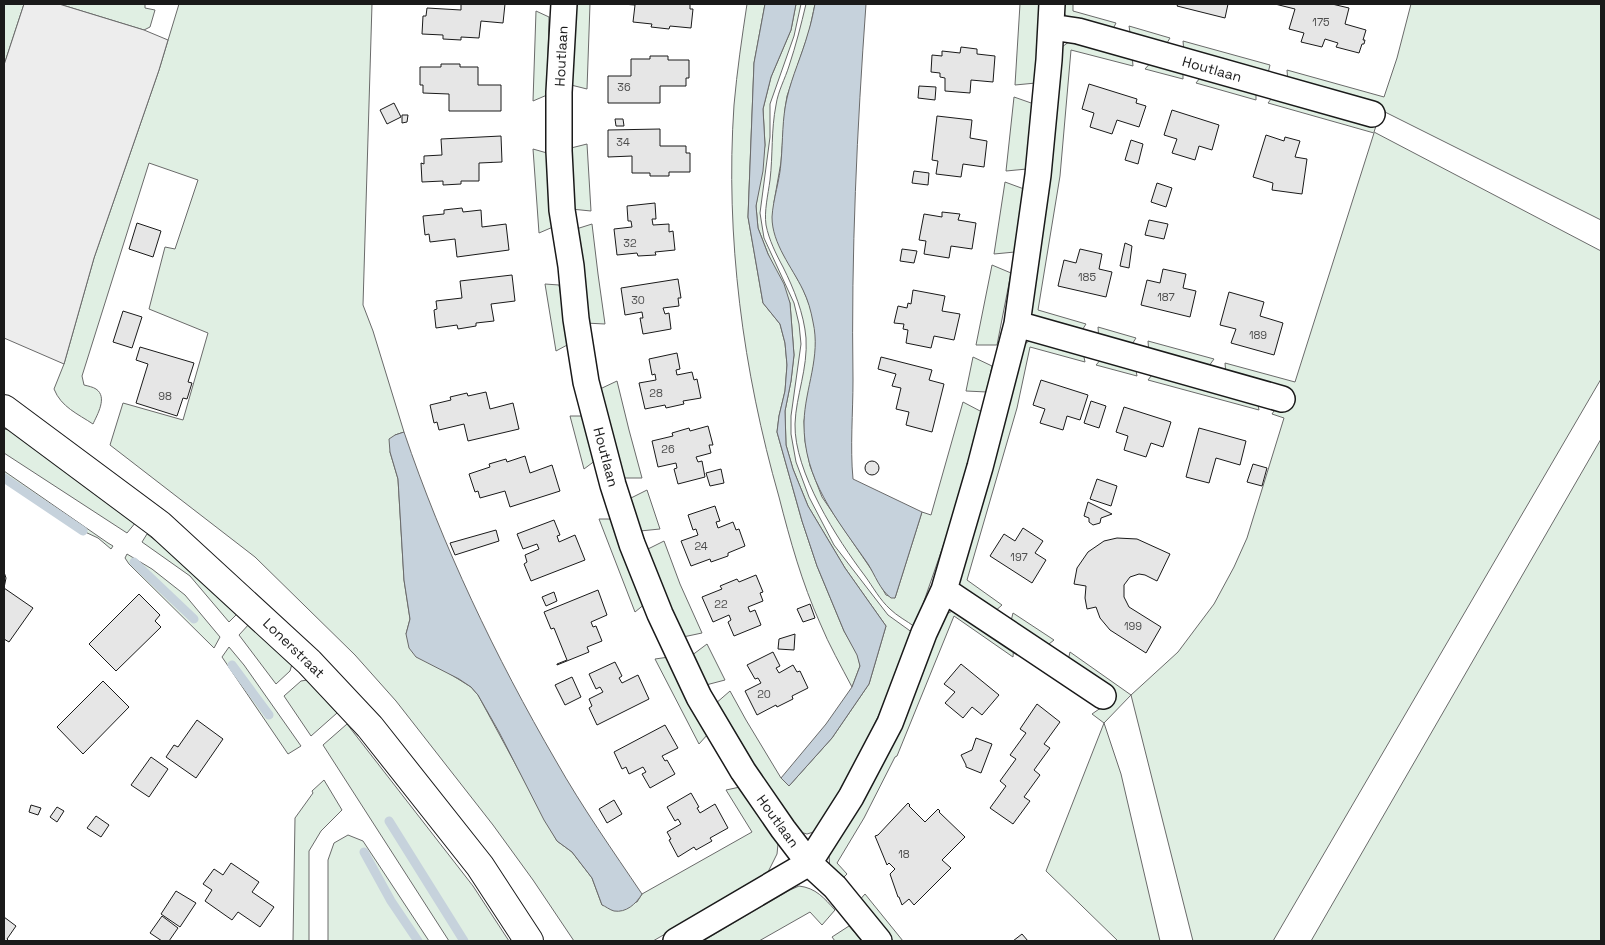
<svg xmlns="http://www.w3.org/2000/svg" width="1605" height="945" font-family="'Space Grotesk',sans-serif">
	<style>
		.green { fill: #e0efe3; stroke: #6a6a6a }
		.parking { fill: #ededed; stroke: #6a6a6a }
		.water { fill: #c6d2dc; stroke: #6a6a6a }
		.lines { fill: none; stroke-linecap: round; stroke-linejoin: round }
		.stream { stroke: #c6d2dc; stroke-width: 9 }
		.building { fill: #e6e6e6; stroke: #1a1a1a }
		.minor-casing { stroke: #1a1a1a; stroke-width: 28 }
		.tertiary-casing { stroke: #1a1a1a; stroke-width: 30 }
		.minor { stroke: #fff; stroke-width: 25 }
		.tertiary { stroke: #fff; stroke-width: 28 }
		.labels { text-anchor: middle; dominant-baseline: central; stroke-width: 4; stroke-linejoin: round; paint-order: stroke }
		.number-label { font-size: 11px; fill: #4d4d4d }
		.street-label { font-size: 14px; fill: #1a1a1a; stroke: #fff }
	</style>
	<rect width="100%" height="100%" fill="#fff"/>
	<path class="green" d="M 4,4 L 24,4 L 4,65 Z
		M 59,4 L 145,4 L 145,8 L 155,10 L 150,27 L 144,30 Z
		M 179,4 L 372,4 L 363,305 L 373,331 L 404,432 L 395,435 L 390,452 L 398,479 L 404,580 L 410,619 L 406,634 L 442,669 L 471,687 L 478,695 L 557,841 L 572,852 L 592,878 L 602,905 L 637,902 L 642,894 L 752,832 L 726,790 L 740,787 L 778,844 L 777,854 L 766,876 L 653,941 L 574,941 L 533,880 L 493,825 L 396,701 L 355,655 L 255,557 L 110,445 L 123,403 L 183,420 L 208,333 L 149,309 L 165,247 L 175,249 L 198,180 L 149,163 L 82,376 L 84,385 C 88,386 93,387 96,389 C 108,397 97,415 93,424 C 78,414 61,407 54,389 L 64,364 L 94,258 L 159,70 Z
		M 571,4 L 590,4 L 587,89 L 567,84 Z
		M 747,4 L 765,4 L 754,63 L 748,217 L 763,303 L 780,324 L 785,343 L 787,365 L 785,391 L 779,416 L 777,432 L 802,521 L 817,566 L 844,631 L 858,655 L 860,666 L 852,687 C 841,666 829,645 820,623 C 802,583 790,540 779,497 C 743,371 725,237 734,105 C 737,71 742,37 747,4 Z
		M 796,4 L 801,4 L 794,36 L 770,104 L 770,137 L 760,213 L 764,238 L 794,303 L 799,324 L 801,344 L 791,416 L 791,434 L 796,462 L 809,497 L 834,545 L 888,615 L 913,633 L 890,691 L 861,753 L 817,831 L 807,834 L 793,830 L 715,704 L 730,691 L 746,720 L 781,778 L 789,786 L 832,738 L 869,684 L 886,626 L 845,568 L 808,506 L 793,469 L 786,445 L 785,411 L 791,381 L 794,355 L 790,303 L 768,254 L 758,228 L 756,206 L 765,145 L 763,109 L 771,77 L 791,30 Z
		M 806,4 L 815,4 L 809,32 L 787,96 L 785,109 L 781,162 L 774,202 L 776,237 L 783,253 L 803,289 L 811,309 L 816,331 L 816,352 L 804,421 L 805,441 L 810,466 L 822,497 L 873,572 L 886,595 L 895,598 L 922,512 L 931,515 L 963,402 L 982,412 L 949,529 L 915,627 C 907,621 897,616 890,609 C 880,600 873,587 865,576 C 837,539 794,472 795,424 C 796,395 808,369 806,338 C 804,314 794,289 783,267 C 776,254 769,240 766,225 C 764,211 768,195 770,180 C 773,155 771,130 776,105 C 778,91 785,79 789,66 C 796,45 801,25 806,4 Z
		M 1020,4 L 1040,4 L 1036,83 L 1015,85 Z
		M 1061,4 L 1073,4 L 1073,11 L 1116,23 L 1111,33 L 1068,19 L 1062,10 Z
		M 1411,4 L 1601,4 L 1601,220 L 1381,110 L 1288,83 L 1287,70 L 1384,97 L 1397,58 Z
		M 536,11 L 549,17 L 547,95 L 533,101 Z
		M 1129,26 L 1170,38 L 1164,48 L 1131,39 Z
		M 1070,41 L 1132,55 L 1133,66 L 1071,50 L 1060,176 L 1038,310 L 1086,324 L 1079,335 L 1029,315 L 1059,54 L 1062,47 Z
		M 1183,41 L 1270,65 L 1267,77 L 1184,53 Z
		M 1153,60 L 1183,68 L 1183,79 L 1145,69 Z
		M 1203,74 L 1256,89 L 1256,100 L 1196,83 Z
		M 1275,94 L 1377,123 L 1374,132 L 1601,251 L 1601,379 L 1273,941 L 1193,941 L 1131,695 L 1104,723 L 1121,774 L 1160,941 L 1118,941 L 1046,871 L 1104,723 L 1092,714 L 1102,707 L 1106,708 L 1113,697 L 1067,665 L 1070,652 L 1131,695 L 1178,652 L 1214,604 L 1234,567 L 1247,538 L 1284,418 L 1272,414 L 1278,405 L 1226,376 L 1225,363 L 1295,382 L 1374,133 L 1268,103 Z
		M 1014,97 L 1034,104 L 1027,169 L 1006,171 Z
		M 587,144 L 591,211 L 571,209 L 567,149 Z
		M 533,149 L 547,153 L 553,227 L 539,233 Z
		M 1005,182 L 1024,189 L 1015,252 L 994,254 Z
		M 592,224 L 598,274 L 605,324 L 585,323 L 573,230 Z
		M 992,265 L 1011,273 L 997,345 L 976,345 Z
		M 545,284 L 559,285 L 569,344 L 556,351 Z
		M 1098,327 L 1136,338 L 1129,349 L 1099,341 Z
		M 1036,339 L 1083,352 L 1085,362 L 1030,347 L 1017,408 L 967,580 L 1002,605 L 993,613 L 957,585 L 1022,346 L 1029,341 Z
		M 1148,341 L 1214,359 L 1206,370 L 1149,354 Z
		M 973,357 L 992,366 L 987,392 L 966,391 Z
		M 1103,357 L 1135,365 L 1137,376 L 1096,365 Z
		M 1155,371 L 1257,400 L 1259,410 L 1148,380 Z
		M 617,381 L 629,430 L 642,478 L 623,478 L 600,389 Z
		M 570,416 L 585,416 L 596,460 L 584,469 Z
		M 4,429 L 9,430 L 136,522 L 127,533 L 4,453 Z
		M 1601,439 L 1601,941 L 1311,941 Z
		M 4,471 L 108,543 L 113,546 L 111,549 L 98,538 L 83,531 L 4,478 Z
		M 647,490 L 660,529 L 640,531 L 629,499 Z
		M 599,519 L 614,519 L 646,603 L 635,612 Z
		M 147,534 L 195,571 L 238,613 L 229,622 L 190,576 L 142,542 Z
		M 664,541 L 680,584 L 702,633 L 683,637 L 646,550 Z
		M 127,554 L 152,569 L 185,595 L 220,637 L 214,648 L 129,564 L 125,558 Z
		M 955,610 L 1014,643 L 1013,657 L 954,616 L 897,756 L 895,757 L 864,818 L 837,863 L 847,874 L 842,879 L 830,869 L 829,856 L 859,802 L 941,621 L 948,613 Z
		M 1013,613 L 1054,640 L 1044,648 L 1010,625 Z
		M 250,623 L 292,664 L 290,671 L 276,684 L 239,635 Z
		M 707,644 L 725,680 L 706,685 L 691,656 Z
		M 229,647 L 244,665 L 301,746 L 288,754 L 222,657 Z
		M 669,657 L 708,734 L 699,744 L 655,659 Z
		M 307,680 L 337,713 L 311,736 L 284,696 L 301,681 Z
		M 347,724 L 473,886 L 509,941 L 449,941 L 323,745 Z
		M 324,780 L 342,810 L 321,831 L 309,851 L 309,941 L 293,941 L 295,818 L 313,793 L 312,791 Z
		M 348,835 L 363,841 L 429,941 L 328,941 L 328,860 L 334,843 Z
		M 799,886 C 816,888 824,898 835,910 L 822,925 L 810,912 L 759,941 L 703,941 L 790,890 Z
		M 865,894 L 903,941 L 888,941 L 857,903 Z
		M 849,926 L 862,941 L 835,941 L 832,937 Z"/>
	<path class="parking" d="M 24,4 L 59,4 L 144,30 L 168,40 L 159,70 L 94,258 L 64,364 L 4,338 L 4,65 Z"/>
	<path class="water" d="M 765,4 L 796,4 L 791,30 L 771,77 L 763,109 L 765,145 L 763,171 L 756,206 L 758,228 L 768,254 L 784,284 L 790,303 L 794,355 L 791,381 L 785,411 L 786,445 L 793,469 L 808,506 L 845,568 L 886,626 L 869,684 L 832,738 L 789,786 L 781,778 L 826,724 L 852,687 L 860,666 L 857,655 L 844,631 L 817,566 L 802,521 L 777,432 L 779,416 L 785,391 L 787,365 L 785,343 L 780,324 L 763,303 L 748,217 L 754,63 Z
		M 815,4 L 866,4 C 857,129 851,254 853,380 C 853,413 850,447 853,479 L 922,512 L 895,598 L 891,598 C 880,590 875,575 868,564 C 837,519 803,480 804,422 C 805,388 821,357 813,322 C 811,311 808,300 803,290 C 792,267 772,244 772,217 C 773,199 780,180 781,162 C 783,140 782,119 787,98 C 792,76 802,55 808,33 C 811,24 813,14 815,4 Z
		M 404,432 C 443,547 495,656 556,761 C 582,807 613,851 642,894 C 636,904 626,913 614,911 C 610,910 605,906 602,905 L 592,878 L 572,852 L 557,841 L 544,820 L 499,732 L 478,695 L 471,687 L 459,679 L 416,657 L 409,648 L 406,634 L 410,619 L 404,580 L 398,479 L 390,452 L 389,439 L 395,435 Z"/>
	<g class="lines">
		<path class="stream" d="M 4,478 L 83,531
			M 134,562 L 194,619
			M 232,665 L 269,715
			M 389,821 L 464,941
			M 364,852 L 391,901 L 418,941"/>
	</g>
	<path class="building" d="M 461,4 L 505,4 L 503,23 L 481,21 L 479,38 L 461,37 L 461,40 L 443,39 L 443,35 L 422,34 L 423,16 L 426,16 L 427,8 L 461,10 Z
		M 622,4 L 690,4 L 690,9 L 693,9 L 691,28 L 670,26 L 669,29 L 651,27 L 652,24 L 633,22 L 635,5 Z
		M 1178,4 L 1228,4 L 1225,18 L 1177,6 Z
		M 1275,4 L 1332,4 L 1349,8 L 1345,24 L 1366,30 L 1363,40 L 1365,40 L 1364,44 L 1362,44 L 1359,53 L 1336,47 L 1338,43 L 1325,39 L 1322,47 L 1301,42 L 1304,33 L 1289,29 L 1295,9 Z
		M 961,47 L 977,49 L 977,54 L 995,56 L 993,82 L 971,80 L 970,93 L 945,91 L 945,78 L 940,77 L 940,73 L 931,72 L 932,55 L 942,56 L 942,51 L 960,53 Z
		M 650,56 L 668,56 L 668,60 L 689,60 L 689,78 L 686,78 L 686,86 L 660,86 L 660,103 L 608,103 L 608,76 L 631,76 L 631,59 L 650,59 Z
		M 441,64 L 460,64 L 460,67 L 478,67 L 478,85 L 501,85 L 501,111 L 449,111 L 449,94 L 423,93 L 423,85 L 420,85 L 420,67 L 441,67 Z
		M 1089,84 L 1137,99 L 1136,103 L 1146,106 L 1139,127 L 1117,120 L 1112,134 L 1090,127 L 1094,113 L 1082,109 Z
		M 919,86 L 936,87 L 935,100 L 918,98 Z
		M 394,103 L 401,117 L 387,124 L 380,110 Z
		M 1172,110 L 1219,125 L 1212,150 L 1199,146 L 1195,160 L 1172,153 L 1177,139 L 1164,135 Z
		M 402,115 L 408,115 L 407,122 L 402,123 Z
		M 937,116 L 972,120 L 970,138 L 987,141 L 984,167 L 963,164 L 961,177 L 936,174 L 938,161 L 932,160 Z
		M 615,119 L 623,119 L 624,126 L 616,126 Z
		M 660,129 L 660,146 L 686,146 L 686,153 L 690,153 L 690,172 L 669,172 L 669,176 L 650,176 L 650,173 L 632,173 L 632,156 L 608,157 L 608,130 Z
		M 1266,135 L 1284,141 L 1285,137 L 1300,141 L 1295,157 L 1307,159 L 1302,194 L 1272,190 L 1273,183 L 1253,177 Z
		M 501,136 L 502,162 L 479,163 L 479,181 L 461,181 L 461,184 L 443,185 L 443,181 L 422,182 L 421,163 L 424,164 L 424,156 L 442,155 L 441,139 Z
		M 1131,140 L 1143,144 L 1138,164 L 1125,160 Z
		M 914,171 L 929,173 L 928,185 L 912,183 Z
		M 1157,183 L 1172,188 L 1166,207 L 1151,202 Z
		M 655,203 L 656,219 L 652,219 L 653,225 L 669,224 L 669,232 L 673,231 L 675,250 L 655,252 L 656,255 L 638,256 L 637,253 L 617,255 L 614,229 L 632,227 L 631,221 L 628,221 L 627,206 Z
		M 462,208 L 463,212 L 481,210 L 482,227 L 506,224 L 509,250 L 457,257 L 455,239 L 430,242 L 429,234 L 425,235 L 423,216 L 444,214 L 444,210 Z
		M 942,212 L 960,214 L 958,220 L 976,223 L 972,249 L 951,246 L 949,258 L 924,254 L 926,241 L 919,240 L 924,214 L 942,217 Z
		M 1149,220 L 1168,224 L 1164,239 L 1145,235 Z
		M 137,223 L 161,231 L 153,257 L 129,249 Z
		M 1125,243 L 1132,246 L 1129,268 L 1120,266 Z
		M 902,249 L 917,251 L 914,263 L 900,261 Z
		M 1080,249 L 1102,254 L 1099,269 L 1112,272 L 1106,297 L 1058,286 L 1064,260 L 1076,263 Z
		M 1163,269 L 1186,274 L 1183,288 L 1196,291 L 1190,317 L 1141,305 L 1147,280 L 1160,283 Z
		M 512,275 L 515,301 L 491,304 L 494,321 L 476,323 L 476,326 L 458,329 L 457,325 L 436,328 L 434,310 L 437,309 L 436,301 L 462,298 L 460,281 Z
		M 678,279 L 681,298 L 678,298 L 679,306 L 663,308 L 665,314 L 669,313 L 671,329 L 643,334 L 640,318 L 643,318 L 642,312 L 625,315 L 621,288 Z
		M 913,290 L 945,296 L 942,311 L 960,314 L 954,340 L 934,336 L 931,348 L 906,343 L 908,330 L 903,329 L 904,324 L 894,323 L 898,306 L 907,308 L 908,303 L 911,304 Z
		M 1229,292 L 1264,302 L 1260,316 L 1283,323 L 1274,355 L 1231,343 L 1236,329 L 1220,325 Z
		M 123,311 L 142,317 L 132,348 L 113,342 Z
		M 140,347 L 194,363 L 188,382 L 192,383 L 187,399 L 183,398 L 177,416 L 136,403 L 148,364 L 136,360 Z
		M 677,353 L 680,369 L 676,370 L 677,375 L 692,372 L 694,380 L 697,379 L 701,398 L 683,401 L 684,404 L 666,408 L 665,405 L 645,409 L 639,383 L 656,380 L 655,374 L 652,375 L 649,359 Z
		M 881,357 L 932,370 L 929,380 L 944,384 L 932,432 L 906,425 L 909,412 L 896,409 L 901,388 L 892,386 L 896,374 L 878,369 Z
		M 1041,380 L 1088,395 L 1080,420 L 1067,416 L 1063,430 L 1040,423 L 1045,409 L 1033,405 Z
		M 486,392 L 490,409 L 513,403 L 519,429 L 468,441 L 464,424 L 439,430 L 437,422 L 434,423 L 430,405 L 451,400 L 450,397 L 467,393 L 468,396 Z
		M 1091,401 L 1106,406 L 1099,428 L 1084,423 Z
		M 1124,407 L 1171,422 L 1163,447 L 1151,443 L 1146,457 L 1124,450 L 1128,436 L 1116,432 Z
		M 708,426 L 713,445 L 709,445 L 711,453 L 696,457 L 698,462 L 702,461 L 705,477 L 678,484 L 674,469 L 677,468 L 676,463 L 658,467 L 652,441 L 673,436 L 672,433 L 689,428 L 690,431 Z
		M 1199,428 L 1246,441 L 1240,465 L 1216,458 L 1209,483 L 1186,477 Z
		M 525,456 L 530,473 L 552,465 L 560,491 L 510,507 L 505,491 L 480,498 L 478,491 L 475,492 L 469,474 L 490,467 L 489,464 L 506,459 L 507,462 Z
		M865 468a7 7 0 1 1 14 0a7 7 0 1 1-14 0Z
		M 1253,464 L 1267,468 L 1262,486 L 1247,482 Z
		M 721,469 L 724,483 L 710,486 L 706,473 Z
		M 1097,479 L 1117,486 L 1111,506 L 1090,499 Z
		M 1088,502 L 1112,514 L 1101,518 L 1100,523 L 1093,525 L 1089,522 L 1089,518 L 1084,516 Z
		M 715,506 L 720,521 L 716,522 L 718,528 L 733,522 L 736,530 L 739,529 L 745,546 L 728,553 L 728,556 L 711,562 L 710,559 L 691,566 L 681,541 L 698,535 L 696,529 L 693,530 L 688,515 Z
		M 554,520 L 560,535 L 557,536 L 559,542 L 575,535 L 585,560 L 531,581 L 524,564 L 527,562 L 525,555 L 539,549 L 537,544 L 523,549 L 517,534 Z
		M 1023,528 L 1043,541 L 1035,553 L 1046,560 L 1032,583 L 990,556 L 1004,534 L 1015,541 Z
		M 496,530 L 499,541 L 455,555 L 450,543 Z
		M 1117,538 L 1137,539 L 1170,554 L 1157,581 L 1145,575 L 1139,574 L 1130,577 L 1124,585 L 1124,597 L 1129,607 L 1161,627 L 1146,653 L 1110,630 L 1100,618 L 1096,607 L 1087,609 L 1085,598 L 1086,586 L 1074,584 L 1077,568 L 1088,552 L 1104,541 Z
		M 4,572 L 6,578 L 4,588 L 33,608 L 9,642 L 4,639 Z
		M 756,575 L 763,592 L 760,593 L 763,601 L 748,607 L 750,612 L 755,610 L 761,625 L 734,636 L 728,622 L 731,620 L 729,615 L 713,622 L 702,597 L 722,589 L 720,586 L 737,579 L 739,582 Z
		M 598,590 L 607,615 L 591,622 L 593,627 L 596,626 L 602,641 L 587,647 L 589,652 L 557,665 L 557,664 L 567,660 L 554,628 L 551,629 L 544,612 Z
		M 554,592 L 557,601 L 546,606 L 542,597 Z
		M 139,594 L 160,615 L 155,621 L 161,627 L 116,671 L 89,644 Z
		M 810,604 L 815,618 L 803,622 L 797,609 Z
		M 795,634 L 794,650 L 778,649 L 779,639 Z
		M 773,652 L 780,666 L 776,668 L 779,673 L 793,665 L 797,672 L 800,671 L 808,688 L 792,696 L 793,699 L 777,707 L 776,705 L 757,715 L 745,691 L 761,683 L 758,678 L 755,679 L 747,665 Z
		M 615,662 L 622,676 L 619,678 L 622,683 L 638,675 L 649,699 L 597,725 L 589,708 L 592,706 L 589,699 L 603,692 L 600,687 L 596,689 L 589,674 Z
		M 961,664 L 999,695 L 982,715 L 972,707 L 963,718 L 945,703 L 955,692 L 944,684 Z
		M 572,677 L 581,697 L 565,705 L 555,685 Z
		M 103,681 L 129,707 L 83,754 L 57,727 Z
		M 1037,704 L 1060,722 L 1044,744 L 1050,748 L 1034,770 L 1040,775 L 1024,797 L 1030,801 L 1013,824 L 990,808 L 1006,786 L 1000,781 L 1016,759 L 1010,755 L 1026,733 L 1020,729 Z
		M 197,720 L 223,739 L 196,778 L 166,757 L 174,745 L 178,747 Z
		M 665,725 L 678,748 L 662,756 L 665,761 L 667,760 L 675,774 L 650,788 L 642,774 L 646,772 L 643,767 L 629,774 L 626,767 L 622,769 L 614,752 Z
		M 976,738 L 992,744 L 981,773 L 966,767 L 966,765 L 961,755 L 972,750 Z
		M 151,757 L 168,769 L 149,797 L 131,785 Z
		M 691,793 L 699,807 L 697,808 L 700,813 L 715,804 L 728,828 L 710,838 L 712,841 L 696,850 L 694,847 L 678,857 L 669,840 L 671,839 L 667,832 L 681,824 L 678,819 L 675,821 L 667,807 Z
		M 614,800 L 622,814 L 607,823 L 599,809 Z
		M 908,803 L 910,805 L 909,806 L 925,822 L 938,809 L 940,811 L 939,812 L 965,837 L 942,860 L 951,868 L 914,905 L 909,899 L 902,905 L 899,897 L 898,897 L 890,874 L 895,869 L 889,863 L 887,865 L 875,836 L 878,835 Z
		M 31,805 L 41,808 L 38,815 L 29,812 Z
		M 57,807 L 64,811 L 57,822 L 50,817 Z
		M 96,816 L 109,825 L 101,837 L 87,828 Z
		M 231,863 L 259,882 L 252,892 L 274,907 L 260,927 L 238,912 L 232,920 L 205,901 L 212,890 L 203,884 L 214,869 L 223,875 Z
		M 176,891 L 196,903 L 180,927 L 161,914 Z
		M 162,916 L 178,928 L 169,941 L 162,941 L 150,933 Z
		M 4,917 L 16,926 L 7,939 L 9,941 L 4,941 Z
		M 1022,934 L 1028,941 L 1013,941 Z"/>
	<g class="lines">
		<g class="minor-casing">
			<path id="minor" d="M 564,4 L 559,92 L 559,151 L 562,210 L 571,266 L 576,319 L 586,382 L 613,485 L 632,544 L 660,614 L 699,697 L 743,771 L 783,829 L 809,863 L 835,887 L 879,941
				M 1051,27 L 1078,31 L 1372,114
				M 1017,324 L 1282,399
				M 944,590 L 1103,696
				M 676,941 L 809,863 L 851,797 L 890,723 L 924,633 L 944,590 L 980,467 L 1017,324 L 1038,175 L 1049,60 L 1052,4"/>
		</g>
		<g class="tertiary-casing">
			<path id="tertiary" d="M 4,409 L 160,525 L 309,662 L 370,727 L 480,866 L 529,941"/>
		</g>
		<use href="#minor" class="minor"/>
		<use href="#tertiary" class="tertiary"/>
	</g>
	<g class="labels">
		<g class="number-label">
			<text x="1321" y="22">175</text>
			<text x="624" y="87">36</text>
			<text x="623" y="142">34</text>
			<text x="630" y="243">32</text>
			<text x="1087" y="277">185</text>
			<text x="1166" y="297">187</text>
			<text x="638" y="300">30</text>
			<text x="1258" y="335">189</text>
			<text x="656" y="393">28</text>
			<text x="165" y="396">98</text>
			<text x="668" y="449">26</text>
			<text x="701" y="546">24</text>
			<text x="1019" y="557">197</text>
			<text x="721" y="604">22</text>
			<text x="1133" y="626">199</text>
			<text x="764" y="694">20</text>
			<text x="904" y="854">18</text>
		</g>
		<g class="street-label">
			<text transform="translate(561 56) rotate(-87)">Houtlaan</text>
			<text transform="translate(1212 69) rotate(16)">Houtlaan</text>
			<text transform="translate(606 457) rotate(75)">Houtlaan</text>
			<text transform="translate(294 648) rotate(44)">Lonerstraat</text>
			<text transform="translate(778 821) rotate(54)">Houtlaan</text>
		</g>
	</g>
	<rect width="1605" height="945" fill="none" stroke="#1a1a1a" stroke-width="10"/>
</svg>
